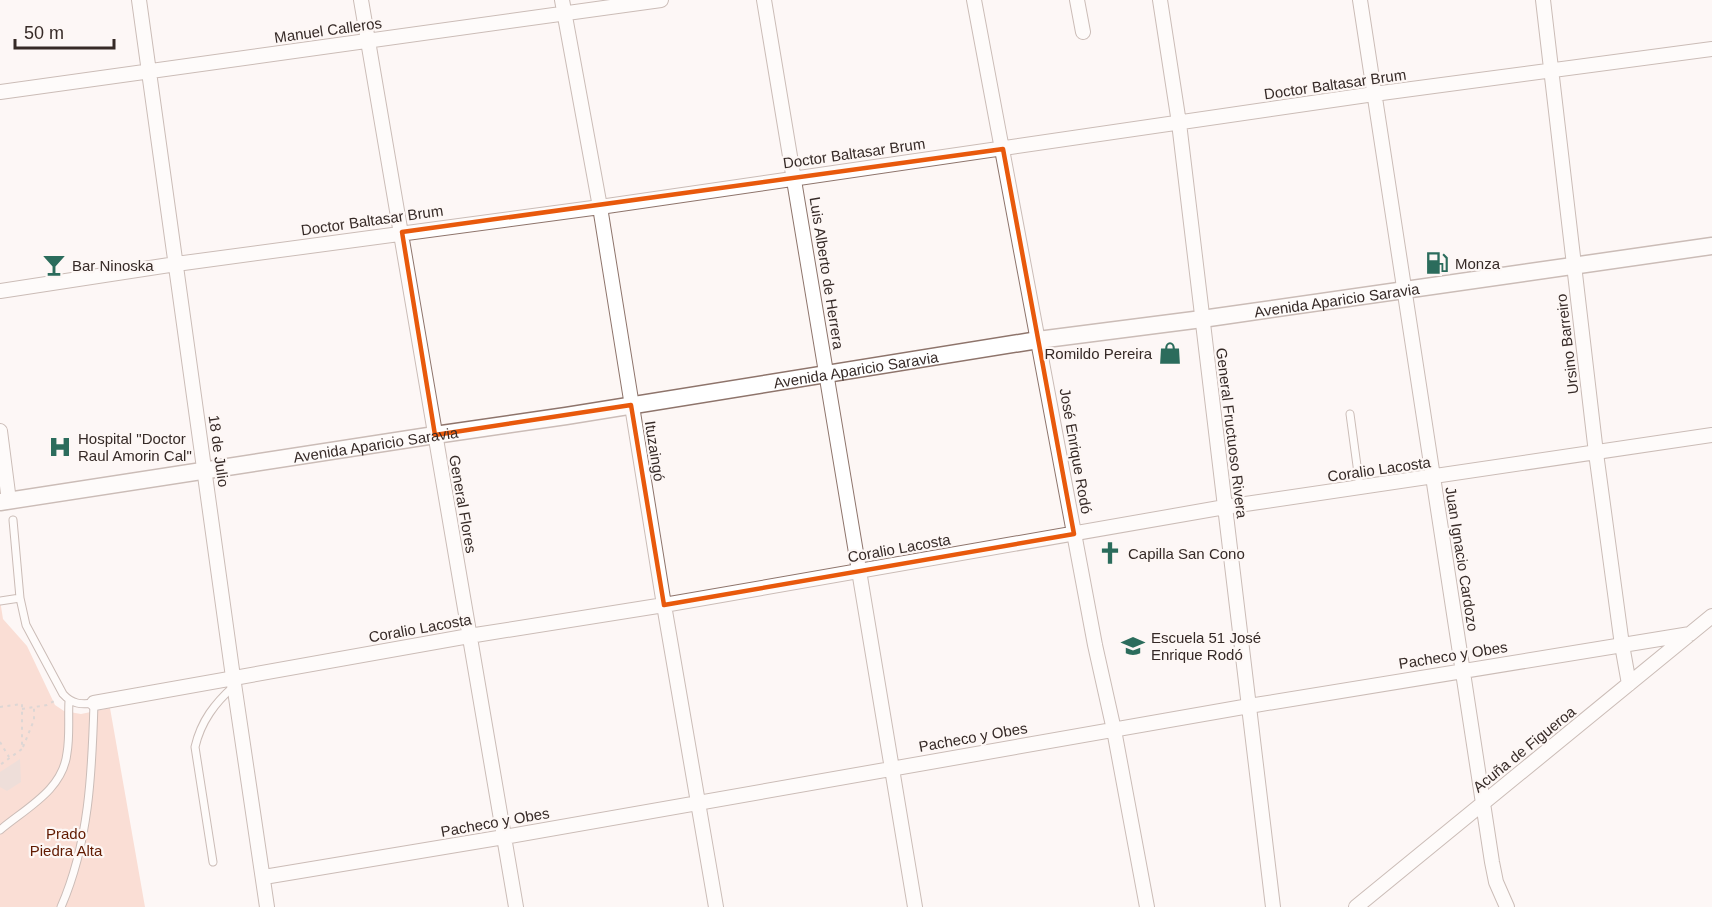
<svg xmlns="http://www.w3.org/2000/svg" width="1712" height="907" font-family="Arial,sans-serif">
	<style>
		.green { fill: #f6bfae }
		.building { fill: #dcbfb6 }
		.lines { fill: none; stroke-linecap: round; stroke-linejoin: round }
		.service-casing { stroke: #8e746b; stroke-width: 9 }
		.minor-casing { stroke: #8e746b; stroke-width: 16 }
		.tertiary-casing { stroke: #8e746b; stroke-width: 19 }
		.path { stroke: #b5adaa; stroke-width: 2; stroke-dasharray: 3 4.5; stroke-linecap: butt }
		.service { stroke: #fff; stroke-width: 7 }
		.minor { stroke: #fff; stroke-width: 14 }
		.tertiary { stroke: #fff; stroke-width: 16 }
		.marked { fill: none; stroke: #e8590c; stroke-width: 4.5; stroke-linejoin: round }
		.labels { text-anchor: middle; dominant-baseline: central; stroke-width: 4.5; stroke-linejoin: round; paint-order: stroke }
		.street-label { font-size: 15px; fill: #362a27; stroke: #fdf7f5 }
		.poi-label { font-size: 15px; fill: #362a27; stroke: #fdf7f5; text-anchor: start }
		.park-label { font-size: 15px; fill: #611a00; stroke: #fdf7f5 }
	</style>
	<rect width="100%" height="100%" fill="#fdf7f5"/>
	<path class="green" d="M 0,600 L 3,619 L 27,646 L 55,705 L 64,711 L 81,714 L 110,708 L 145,907 L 0,907 Z"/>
	<path class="building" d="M 20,759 L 21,782 L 7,791 L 0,787 L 0,772 Z"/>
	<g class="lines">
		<g class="service-casing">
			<path id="service" d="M 1350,414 L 1360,488
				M 13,520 L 20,598 L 26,625 L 63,694 C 72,704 81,705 94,703 C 92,773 89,843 61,907
				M 0,601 L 20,598
				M 0,830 C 26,808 63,790 67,753 C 70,736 68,718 69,701
				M 213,862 L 195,747 C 201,721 215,703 234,686"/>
		</g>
		<g class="minor-casing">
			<path id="minor" d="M 139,0 L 233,677 L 267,907
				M 361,0 L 516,907
				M 562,0 L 600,207 L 664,605 L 716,907
				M 764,0 L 915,907
				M 974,0 L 1095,645 L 1114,730 L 1147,907
				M 1077,0 L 1083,32
				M 1160,0 L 1179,123 L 1273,907
				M 1360,0 L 1492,862 L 1496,882 L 1507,907
				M 1543,0 L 1596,453 L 1622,645 L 1629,684
				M 0,92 L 661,0
				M 0,291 L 176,264 L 600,207 L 1374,94 L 1712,49
				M 0,431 L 9,501
				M 94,703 L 469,636 L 664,605 L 1225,507 L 1712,435
				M 264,877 L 504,837 L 1249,706 L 1690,634
				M 1356,907 L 1712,616"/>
		</g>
		<g class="tertiary-casing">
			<g id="tertiary">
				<path id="s1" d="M 0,502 L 435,435 L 566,416 L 1038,340 L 1202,319 L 1712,246"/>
			</g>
		</g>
		<path class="path" d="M 0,707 L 22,704 L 22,749 L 0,765
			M 22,709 L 47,705 L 56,700
			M 0,742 L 9,757
			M 23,747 L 34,720 L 34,707"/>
		<use href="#service" class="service"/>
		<use href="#minor" class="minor"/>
		<use href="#tertiary" class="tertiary"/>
	</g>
	<path d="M0 0H1712V907H0ZM 1003,149 L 1074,534 L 664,605 L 631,405 L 435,435 L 402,232 Z" fill="#fdf7f5" fill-opacity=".55" fill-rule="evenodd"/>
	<path class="marked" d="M 1003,149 L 1074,534 L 664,605 L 631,405 L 435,435 L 402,232 Z"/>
	<defs>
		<g id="fuel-bare" transform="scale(1.8)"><path d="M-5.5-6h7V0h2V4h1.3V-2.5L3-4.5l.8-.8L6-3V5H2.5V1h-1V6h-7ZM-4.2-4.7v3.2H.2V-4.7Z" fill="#2b6c5c" stroke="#fdf7f5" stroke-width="2.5" paint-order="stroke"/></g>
		<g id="bar-bare" transform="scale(1.8)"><path d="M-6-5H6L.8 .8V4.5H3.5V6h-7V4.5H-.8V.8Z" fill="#2b6c5c" stroke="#fdf7f5" stroke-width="2.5" paint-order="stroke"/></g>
		<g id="shop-bare" transform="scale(1.8)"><path d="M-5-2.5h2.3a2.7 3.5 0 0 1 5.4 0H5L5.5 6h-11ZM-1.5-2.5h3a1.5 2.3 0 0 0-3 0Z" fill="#2b6c5c" stroke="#fdf7f5" stroke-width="2.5" paint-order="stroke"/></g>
		<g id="hospital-bare" transform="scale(1.8)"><path d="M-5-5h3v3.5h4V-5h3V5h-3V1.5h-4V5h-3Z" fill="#2b6c5c" stroke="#fdf7f5" stroke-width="2.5" paint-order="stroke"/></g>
		<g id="church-bare" transform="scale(1.8)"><path d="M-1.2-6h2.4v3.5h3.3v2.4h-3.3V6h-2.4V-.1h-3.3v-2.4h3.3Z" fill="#2b6c5c" stroke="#fdf7f5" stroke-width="2.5" paint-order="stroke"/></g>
		<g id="school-bare" transform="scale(1.8)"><path d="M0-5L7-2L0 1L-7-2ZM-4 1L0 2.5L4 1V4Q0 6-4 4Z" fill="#2b6c5c" stroke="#fdf7f5" stroke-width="2.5" paint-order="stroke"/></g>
	</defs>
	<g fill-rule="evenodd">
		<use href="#fuel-bare" x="1437" y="263"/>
		<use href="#bar-bare" x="54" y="265"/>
		<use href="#shop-bare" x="1170" y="353"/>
		<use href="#hospital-bare" x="60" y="447"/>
		<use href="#church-bare" x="1110" y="553"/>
		<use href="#school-bare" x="1133" y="646"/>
	</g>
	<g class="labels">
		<g class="street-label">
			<text transform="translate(328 30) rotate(-8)">Manuel Calleros</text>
			<text transform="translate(1335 84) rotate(-8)">Doctor Baltasar Brum</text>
			<text transform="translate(854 153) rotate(-8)">Doctor Baltasar Brum</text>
			<text transform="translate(372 220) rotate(-8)">Doctor Baltasar Brum</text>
			<text transform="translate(827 273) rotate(81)">Luis Alberto de Herrera</text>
			<text stroke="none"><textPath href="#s1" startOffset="1352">Avenida Aparicio Saravia</textPath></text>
			<text transform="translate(1567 344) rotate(-97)">Ursino Barreiro</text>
			<text stroke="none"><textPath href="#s1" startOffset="866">Avenida Aparicio Saravia</textPath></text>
			<text transform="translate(1232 433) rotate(83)">General Fructuoso Rivera</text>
			<text stroke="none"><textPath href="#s1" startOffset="380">Avenida Aparicio Saravia</textPath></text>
			<text transform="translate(219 451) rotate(82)">18 de Julio</text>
			<text transform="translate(655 451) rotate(81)">Ituzaingó</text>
			<text transform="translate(1076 451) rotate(80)">José Enrique Rodó</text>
			<text transform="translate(1379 469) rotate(-8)">Coralio Lacosta</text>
			<text transform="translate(463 504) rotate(80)">General Flores</text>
			<text transform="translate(899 548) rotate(-10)">Coralio Lacosta</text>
			<text transform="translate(1462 559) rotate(81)">Juan Ignacio Cardozo</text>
			<text transform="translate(420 628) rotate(-10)">Coralio Lacosta</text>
			<text transform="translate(1453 655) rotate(-9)">Pacheco y Obes</text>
			<text transform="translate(973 737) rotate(-10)">Pacheco y Obes</text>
			<text transform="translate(1524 749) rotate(-39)">Acuña de Figueroa</text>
			<text transform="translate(495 822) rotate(-10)">Pacheco y Obes</text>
		</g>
		<g class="poi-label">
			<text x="1455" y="263">Monza</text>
			<text x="72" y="265">Bar Ninoska</text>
			<text x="1152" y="353" text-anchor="end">Romildo Pereira</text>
			<text x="78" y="438">Hospital "Doctor<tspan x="78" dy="17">Raul Amorin Cal"</tspan></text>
			<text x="1128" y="553">Capilla San Cono</text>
			<text x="1151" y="637">Escuela 51 José<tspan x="1151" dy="17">Enrique Rodó</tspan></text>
		</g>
		<g class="park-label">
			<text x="66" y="833">Prado<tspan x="66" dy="17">Piedra Alta</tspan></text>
		</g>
	</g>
	<path d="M15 39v9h99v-9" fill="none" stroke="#362a27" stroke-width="3"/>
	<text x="24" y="39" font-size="18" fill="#362a27" stroke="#fdf7f5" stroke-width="4.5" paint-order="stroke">50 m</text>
</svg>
